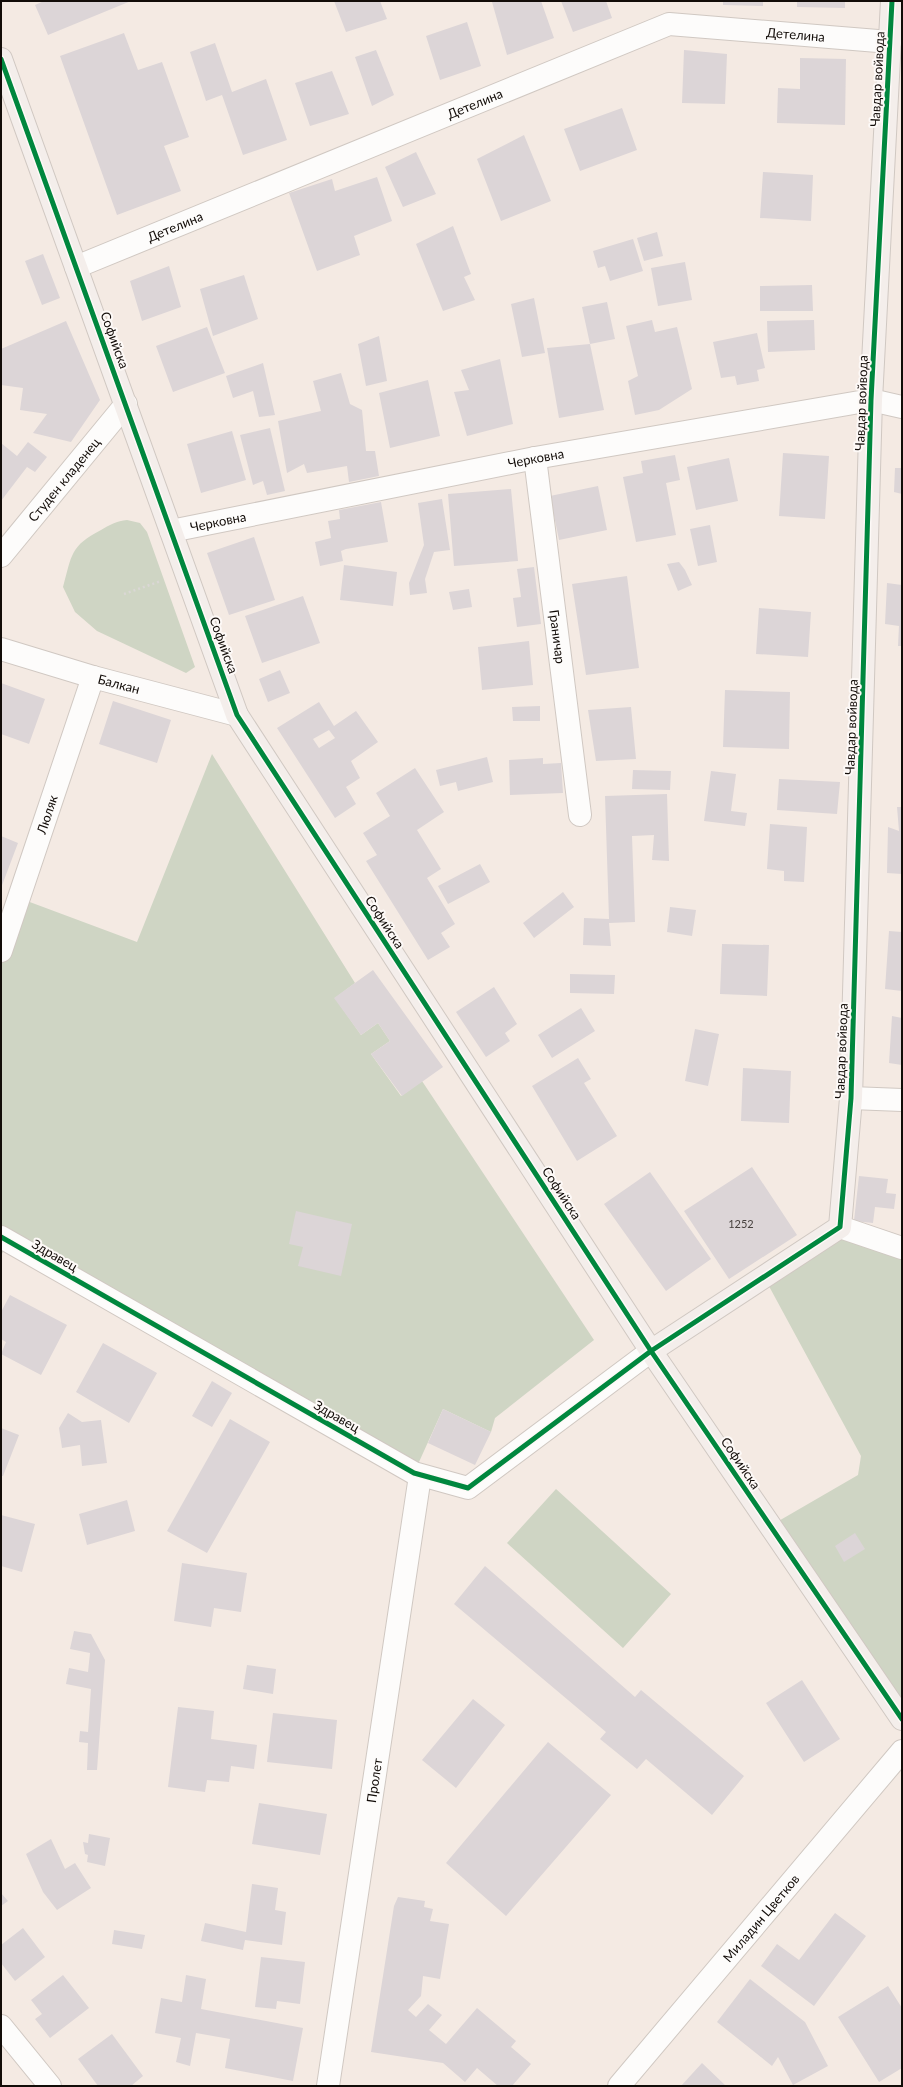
<svg xmlns="http://www.w3.org/2000/svg" width="903" height="2087" font-family="Lato,sans-serif">
	<style>
		.green { fill: #cfd5c4 }
		.building { fill: #dcd5d7; fill-rule: evenodd }
		.lines { fill: none; stroke-linecap: round; stroke-linejoin: round }
		.street-casing { stroke: #d0c8c2; stroke-width: 24 }
		.secondary-casing { stroke: #d0c8c2; stroke-width: 24 }
		.path { stroke: #dad7d5; stroke-width: 2.5; stroke-dasharray: 2 3; stroke-linecap: butt }
		.street { stroke: #fdfcfb; stroke-width: 22 }
		.secondary { stroke: #f4eeeb; stroke-width: 22 }
		.cycleway-casing { stroke: #fdf9f7; stroke-width: 8 }
		.cycleway { stroke: #00873e; stroke-width: 5 }
		.labels { text-anchor: middle; dominant-baseline: central; stroke-width: 4; stroke-linejoin: round; paint-order: stroke }
		.number-label { font-size: 11px; fill: #48423f }
		.street-label { font-size: 13px; fill: #120c08; stroke: #fdf9f7 }
	</style>
	<rect width="100%" height="100%" fill="#f4eae3"/>
	<path class="green" d="M 127,520 L 140,523 L 147,532 L 195,667 L 186,673 L 97,631 L 75,612 L 63,587 C 72,555 70,546 101,530 C 109,525 117,521 127,520 Z
		M 212,754 L 355,983 L 335,998 L 361,1035 L 378,1023 L 390,1041 L 371,1054 L 401,1096 L 422,1081 L 594,1340 L 495,1418 L 491,1432 L 443,1409 L 414,1473 L 8,1241 L 1,1256 L 1,951 L 19,898 L 137,942 Z
		M 840,1227 L 902,1248 L 902,1720 L 770,1526 L 858,1475 L 861,1456 L 764,1277 Z
		M 556,1489 L 671,1594 L 623,1648 L 507,1543 Z"/>
	<path class="building" d="M 44,1 L 131,1 L 48,35 L 35,5 Z
		M 334,1 L 380,1 L 387,19 L 346,32 Z
		M 541,1 L 554,38 L 507,55 L 492,2 Z
		M 561,1 L 606,1 L 612,18 L 573,32 Z
		M 723,1 L 763,1 L 763,6 L 723,5 Z
		M 797,1 L 845,1 L 845,8 L 797,7 Z
		M 467,22 L 481,66 L 440,80 L 426,36 Z
		M 124,33 L 138,70 L 162,62 L 189,137 L 164,146 L 181,191 L 117,215 L 60,56 Z
		M 215,43 L 232,92 L 266,79 L 287,140 L 243,155 L 222,95 L 206,101 L 190,52 Z
		M 376,50 L 394,95 L 372,106 L 355,57 Z
		M 684,50 L 727,54 L 725,104 L 682,103 Z
		M 800,58 L 846,59 L 845,125 L 777,123 L 778,88 L 800,89 Z
		M 332,71 L 349,114 L 310,126 L 295,83 Z
		M 622,108 L 637,150 L 580,171 L 564,129 Z
		M 524,135 L 551,201 L 501,221 L 477,159 Z
		M 416,152 L 436,194 L 403,207 L 385,167 Z
		M 763,172 L 813,175 L 811,221 L 760,218 Z
		M 377,177 L 392,221 L 354,236 L 360,255 L 317,271 L 289,193 L 332,179 L 335,191 Z
		M 453,226 L 471,274 L 464,277 L 475,300 L 443,311 L 416,244 Z
		M 657,232 L 663,256 L 644,261 L 637,238 Z
		M 633,239 L 643,271 L 610,281 L 605,266 L 598,268 L 593,251 Z
		M 43,254 L 60,298 L 42,305 L 25,261 Z
		M 685,262 L 692,300 L 658,306 L 651,268 Z
		M 169,266 L 181,307 L 142,321 L 130,281 Z
		M 244,275 L 258,319 L 213,336 L 200,289 Z
		M 812,285 L 813,311 L 760,311 L 760,286 Z
		M 534,298 L 545,353 L 522,357 L 511,304 Z
		M 607,302 L 615,339 L 590,344 L 582,307 Z
		M 652,320 L 655,332 L 677,327 L 692,389 L 659,410 L 635,415 L 628,381 L 638,376 L 626,326 Z
		M 814,320 L 815,350 L 768,352 L 767,321 Z
		M 66,321 L 100,400 L 71,442 L 33,433 L 47,414 L 20,410 L 23,388 L 1,385 L 1,349 Z
		M 207,327 L 225,373 L 173,392 L 156,346 Z
		M 757,333 L 765,368 L 757,370 L 759,381 L 737,385 L 735,376 L 721,378 L 713,342 Z
		M 379,336 L 387,381 L 366,386 L 358,344 Z
		M 590,344 L 604,410 L 559,418 L 547,348 Z
		M 500,359 L 513,424 L 467,436 L 454,392 L 469,390 L 461,370 Z
		M 263,363 L 275,415 L 259,417 L 253,391 L 233,398 L 226,376 Z
		M 341,373 L 350,404 L 362,410 L 366,451 L 375,451 L 379,476 L 349,482 L 347,466 L 307,473 L 304,464 L 287,473 L 278,421 L 321,411 L 313,381 Z
		M 428,380 L 440,436 L 390,448 L 379,393 Z
		M 270,428 L 285,491 L 267,495 L 263,481 L 253,485 L 240,435 Z
		M 232,431 L 246,480 L 201,493 L 187,444 Z
		M 28,442 L 47,457 L 35,472 L 27,467 L 1,501 L 1,443 L 17,456 Z
		M 783,453 L 829,456 L 825,519 L 779,516 Z
		M 675,455 L 680,480 L 666,483 L 676,535 L 636,542 L 623,477 L 643,473 L 641,461 Z
		M 729,458 L 738,501 L 696,510 L 687,467 Z
		M 895,468 L 902,468 L 902,494 L 894,492 Z
		M 598,486 L 607,530 L 559,540 L 550,496 Z
		M 511,489 L 518,561 L 454,566 L 448,494 Z
		M 442,499 L 450,550 L 434,552 L 425,579 L 427,593 L 410,595 L 409,583 L 424,545 L 418,503 Z
		M 381,502 L 388,542 L 346,549 L 341,551 L 343,561 L 320,566 L 315,542 L 331,538 L 328,521 L 340,519 L 339,510 Z
		M 710,525 L 717,562 L 698,566 L 690,529 Z
		M 254,537 L 275,600 L 229,615 L 207,553 Z
		M 679,562 L 685,570 L 692,585 L 678,591 L 667,564 Z
		M 344,565 L 397,572 L 393,606 L 340,600 Z
		M 534,567 L 541,624 L 517,627 L 513,598 L 521,597 L 517,569 Z
		M 627,576 L 639,668 L 586,675 L 572,584 Z
		M 887,583 L 902,585 L 902,646 L 898,646 L 899,626 L 885,624 Z
		M 469,589 L 472,607 L 453,610 L 449,592 Z
		M 303,596 L 320,643 L 262,663 L 245,616 Z
		M 759,608 L 811,612 L 808,657 L 756,654 Z
		M 529,641 L 533,685 L 482,690 L 478,647 Z
		M 280,670 L 290,693 L 268,702 L 259,679 Z
		M 1,683 L 45,699 L 29,744 L 1,734 Z
		M 725,690 L 790,692 L 789,749 L 723,747 Z
		M 113,701 L 171,720 L 157,763 L 99,744 Z
		M 319,702 L 334,726 L 356,711 L 378,742 L 351,761 L 360,778 L 346,787 L 356,804 L 335,818 L 277,728 ZM 329,730 L 335,738 L 319,748 L 313,739 Z
		M 540,706 L 540,721 L 513,721 L 512,707 Z
		M 631,707 L 636,759 L 596,761 L 588,710 Z
		M 487,757 L 493,782 L 458,791 L 456,782 L 440,786 L 436,770 Z
		M 543,758 L 543,764 L 561,763 L 563,793 L 510,795 L 509,760 Z
		M 415,768 L 444,812 L 417,830 L 441,869 L 427,878 L 455,924 L 441,933 L 450,947 L 428,960 L 366,861 L 377,855 L 363,833 L 390,816 L 376,793 Z
		M 633,770 L 671,771 L 670,790 L 632,789 Z
		M 711,771 L 736,774 L 731,811 L 747,813 L 745,826 L 704,821 Z
		M 779,779 L 840,782 L 837,814 L 777,810 Z
		M 667,794 L 669,861 L 652,860 L 654,835 L 632,836 L 635,922 L 609,923 L 611,946 L 583,945 L 584,918 L 609,919 L 605,796 Z
		M 897,807 L 902,807 L 902,874 L 887,873 L 888,827 L 899,831 Z
		M 770,824 L 807,827 L 804,882 L 784,881 L 784,871 L 767,869 Z
		M 1,836 L 18,843 L 1,888 Z
		M 480,864 L 490,882 L 448,904 L 438,886 Z
		M 563,892 L 574,907 L 534,938 L 523,923 Z
		M 670,907 L 696,910 L 692,936 L 667,932 Z
		M 889,931 L 902,932 L 902,991 L 885,989 Z
		M 722,944 L 769,945 L 767,996 L 720,994 Z
		M 373,970 L 443,1067 L 402,1096 L 371,1054 L 390,1041 L 378,1023 L 361,1035 L 334,998 Z
		M 570,974 L 615,975 L 614,994 L 570,993 Z
		M 494,987 L 517,1024 L 505,1033 L 510,1041 L 486,1057 L 456,1012 Z
		M 581,1008 L 595,1031 L 552,1058 L 538,1035 Z
		M 892,1016 L 902,1018 L 902,1065 L 889,1063 Z
		M 695,1029 L 719,1034 L 708,1086 L 685,1081 Z
		M 578,1058 L 591,1079 L 584,1083 L 617,1136 L 577,1161 L 532,1086 Z
		M 743,1068 L 791,1071 L 789,1123 L 741,1121 Z
		M 752,1167 L 797,1235 L 729,1279 L 684,1211 Z
		M 650,1172 L 711,1259 L 666,1291 L 604,1204 Z
		M 859,1176 L 888,1179 L 886,1193 L 896,1194 L 894,1209 L 875,1207 L 873,1223 L 854,1221 Z
		M 296,1211 L 352,1224 L 341,1276 L 298,1266 L 303,1247 L 289,1244 Z
		M 10,1295 L 67,1325 L 41,1375 L 1,1354 L 6,1342 L 1,1339 L 1,1312 Z
		M 103,1343 L 157,1373 L 129,1423 L 76,1392 Z
		M 212,1381 L 232,1393 L 212,1427 L 192,1416 Z
		M 443,1409 L 491,1432 L 475,1465 L 428,1443 Z
		M 68,1413 L 82,1422 L 101,1420 L 107,1463 L 82,1466 L 80,1445 L 62,1448 L 59,1428 Z
		M 230,1419 L 270,1442 L 207,1553 L 167,1531 Z
		M 1,1428 L 19,1435 L 3,1476 L 1,1476 Z
		M 127,1500 L 135,1531 L 87,1545 L 79,1514 Z
		M 1,1515 L 35,1524 L 22,1572 L 1,1566 Z
		M 855,1533 L 865,1549 L 844,1562 L 835,1546 Z
		M 182,1563 L 247,1573 L 241,1612 L 214,1608 L 211,1627 L 174,1621 Z
		M 485,1566 L 635,1697 L 641,1690 L 744,1776 L 712,1815 L 646,1759 L 637,1769 L 600,1739 L 606,1732 L 454,1604 Z
		M 74,1631 L 91,1634 L 105,1660 L 97,1770 L 87,1770 L 88,1743 L 79,1742 L 80,1731 L 88,1732 L 91,1689 L 66,1684 L 69,1668 L 88,1672 L 90,1653 L 70,1649 Z
		M 247,1665 L 276,1669 L 273,1694 L 243,1689 Z
		M 802,1680 L 840,1739 L 804,1762 L 766,1703 Z
		M 473,1699 L 505,1725 L 456,1788 L 422,1760 Z
		M 178,1707 L 214,1711 L 211,1739 L 257,1745 L 254,1769 L 231,1766 L 229,1782 L 207,1780 L 205,1792 L 168,1787 Z
		M 273,1713 L 337,1720 L 332,1769 L 267,1762 Z
		M 548,1742 L 611,1795 L 506,1916 L 446,1863 Z
		M 259,1803 L 327,1814 L 320,1855 L 252,1844 Z
		M 89,1834 L 110,1838 L 105,1866 L 87,1862 L 88,1855 L 85,1854 L 83,1842 L 88,1843 Z
		M 51,1839 L 65,1869 L 75,1863 L 91,1888 L 57,1910 L 43,1892 L 26,1854 Z
		M 252,1884 L 278,1888 L 275,1910 L 286,1912 L 282,1945 L 245,1940 L 243,1950 L 201,1941 L 205,1923 L 246,1932 Z
		M 1,1893 L 8,1901 L 1,1906 Z
		M 398,1897 L 425,1901 L 424,1907 L 433,1909 L 430,1921 L 449,1924 L 440,1979 L 423,1976 L 421,1996 L 408,2010 L 416,2017 L 428,2004 L 442,2015 L 429,2030 L 446,2044 L 477,2008 L 516,2041 L 511,2047 L 531,2064 L 512,2086 L 498,2086 L 477,2068 L 465,2082 L 443,2063 L 371,2052 L 394,1906 Z
		M 835,1913 L 866,1936 L 814,2006 L 761,1966 L 777,1944 L 799,1960 Z
		M 23,1928 L 45,1957 L 15,1981 L 1,1963 L 1,1945 Z
		M 114,1930 L 145,1935 L 142,1949 L 112,1944 Z
		M 261,1957 L 305,1962 L 300,2004 L 277,2001 L 276,2009 L 255,2007 Z
		M 63,1975 L 89,2008 L 50,2038 L 35,2019 L 42,2014 L 31,2000 Z
		M 186,1975 L 206,1979 L 201,2009 L 303,2028 L 293,2081 L 225,2068 L 230,2039 L 196,2033 L 190,2066 L 176,2062 L 181,2038 L 155,2033 L 161,1998 L 182,2002 Z
		M 750,1979 L 805,2022 L 828,2066 L 793,2085 L 778,2057 L 772,2066 L 717,2022 Z
		M 888,1986 L 902,2008 L 902,2068 L 879,2082 L 838,2017 Z
		M 112,2034 L 143,2076 L 131,2086 L 98,2086 L 78,2059 Z
		M 702,2063 L 726,2086 L 681,2086 Z"/>
	<g class="lines">
		<g class="street-casing">
			<g id="street">
				<path id="s1" d="M 76,267 L 669,24 L 890,42"/>
				<path id="s2" d="M 535,458 L 580,815"/>
				<path id="s3" d="M 171,531 L 535,458 L 871,400 L 902,407"/>
				<path id="s4" d="M 1,556 L 126,404"/>
				<path id="s5" d="M 1,649 L 93,677 L 237,715"/>
				<path id="s6" d="M 1,951 L 93,677"/>
				<path d="M 851,1098 L 902,1100"/>
				<path d="M 840,1227 L 902,1248"/>
				<path d="M 1,1237 L 414,1473 L 468,1488 L 651,1351"/>
				<path d="M 1,2026 L 50,2086"/>
				<path id="s7" d="M 328,2086 L 420,1476"/>
				<path id="s8" d="M 619,2086 L 902,1751"/>
			</g>
		</g>
		<g class="secondary-casing">
			<path id="secondary" d="M 1,59 L 237,715 L 651,1351 L 902,1719
				M 651,1351 L 840,1227 L 851,1098 L 871,400 L 892,1"/>
		</g>
		<path class="path" d="M 124,594 L 161,581"/>
		<use href="#street" class="street"/>
		<use href="#secondary" class="secondary"/>
		<g class="cycleway-casing">
			<path id="cycleway" d="M 1,59 L 237,715 L 651,1351 L 902,1719
				M 1,1237 L 414,1473 L 468,1488 L 651,1351 L 840,1227 L 851,1098 L 871,400 L 892,1"/>
		</g>
		<use href="#cycleway" class="cycleway"/>
	</g>
	<g class="labels">
		<g class="number-label">
			<text x="741" y="1223">1252</text>
		</g>
		<g class="street-label">
			<text stroke="none"><textPath href="#s1" startOffset="768">Детелина</textPath></text>
			<text transform="translate(877 79) rotate(-87)">Чавдар войвода</text>
			<text stroke="none"><textPath href="#s1" startOffset="431">Детелина</textPath></text>
			<text stroke="none"><textPath href="#s1" startOffset="107">Детелина</textPath></text>
			<text transform="translate(115 340) rotate(70)">Софийска</text>
			<text transform="translate(861 403) rotate(-88)">Чавдар войвода</text>
			<text stroke="none"><textPath href="#s3" startOffset="372">Черковна</textPath></text>
			<text stroke="none"><textPath href="#s4" startOffset="99">Студен кладенец</textPath></text>
			<text stroke="none"><textPath href="#s3" startOffset="48">Черковна</textPath></text>
			<text stroke="none"><textPath href="#s2" startOffset="180">Граничар</textPath></text>
			<text transform="translate(224 645) rotate(70)">Софийска</text>
			<text stroke="none"><textPath href="#s5" startOffset="123">Балкан</textPath></text>
			<text transform="translate(851 727) rotate(-88)">Чавдар войвода</text>
			<text stroke="none"><textPath href="#s6" startOffset="144">Люляк</textPath></text>
			<text transform="translate(385 922) rotate(57)">Софийска</text>
			<text transform="translate(841 1051) rotate(-88)">Чавдар войвода</text>
			<text transform="translate(562 1193) rotate(57)">Софийска</text>
			<text transform="translate(55 1255) rotate(30)">Здравец</text>
			<text transform="translate(337 1416) rotate(30)">Здравец</text>
			<text transform="translate(741 1463) rotate(56)">Софийска</text>
			<text stroke="none"><textPath href="#s7" startOffset="309">Пролет</textPath></text>
			<text stroke="none"><textPath href="#s8" startOffset="220">Миладин Цветков</textPath></text>
		</g>
	</g>
	<rect width="903" height="2087" fill="none" stroke="#120c08" stroke-width="4"/>
</svg>
